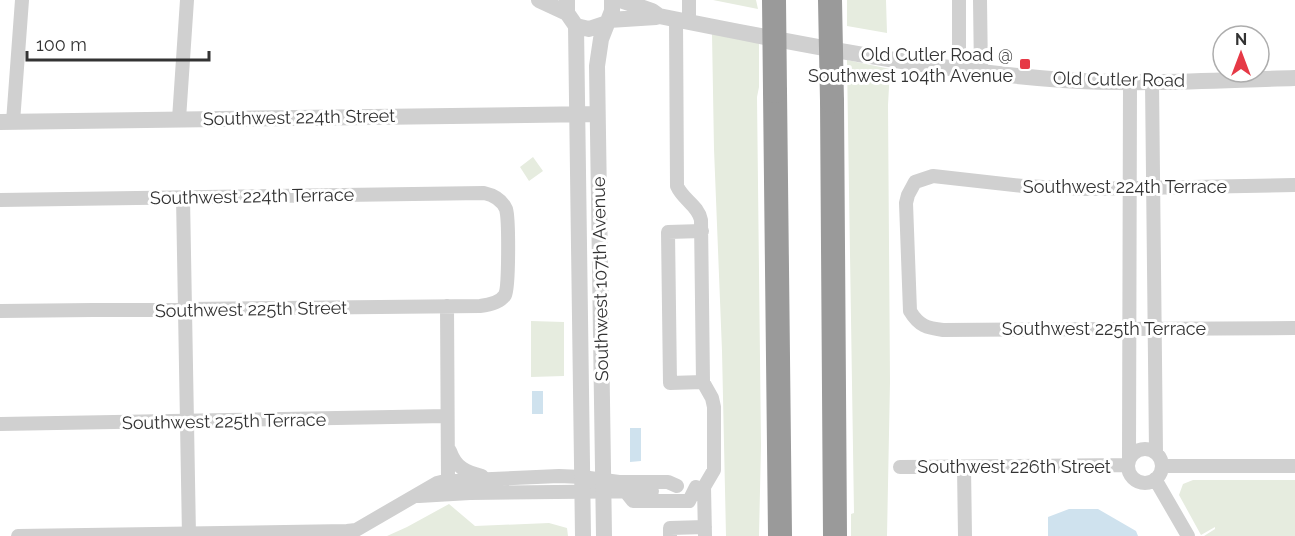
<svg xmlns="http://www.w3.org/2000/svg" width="1295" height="536" font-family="Raleway,sans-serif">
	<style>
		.green { fill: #e6ecdf }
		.water { fill: #cfe2ee }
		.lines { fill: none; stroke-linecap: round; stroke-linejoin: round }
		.minor { stroke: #d0d0d0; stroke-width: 14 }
		.tertiary { stroke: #d0d0d0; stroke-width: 16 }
		.motorway { stroke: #9a9a9a; stroke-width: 24 }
		.motorway-bridge { stroke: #9a9a9a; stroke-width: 24 }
		.poi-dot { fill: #e63946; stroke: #fff; stroke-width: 2 }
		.labels { text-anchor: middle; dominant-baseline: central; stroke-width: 6; stroke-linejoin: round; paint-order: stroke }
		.poi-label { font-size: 18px; fill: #333; stroke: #fff; text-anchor: end }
		.street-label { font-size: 18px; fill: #333; stroke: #fff }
	</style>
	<rect width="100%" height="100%" fill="#fff"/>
	<path class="green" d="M 713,0 L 756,0 L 758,9 Z
		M 847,0 L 886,0 L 887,33 L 847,26 Z
		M 712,34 L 759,43 L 759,87 L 757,97 L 761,445 L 759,536 L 726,536 L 722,351 L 714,149 Z
		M 847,60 L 890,69 L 888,105 L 890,382 L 887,536 L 851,536 L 851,514 L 854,513 Z
		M 533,157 L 543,171 L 529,181 L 520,167 Z
		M 531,321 L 564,322 L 564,376 L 531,377 Z
		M 1193,480 L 1295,480 L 1295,536 L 1204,536 L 1215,529 L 1215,527 L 1201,535 L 1179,495 L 1183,484 Z
		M 449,504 L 475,526 L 549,523 L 567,528 L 568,536 L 387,536 L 407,527 Z"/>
	<path class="water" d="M 532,391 L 543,391 L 543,414 L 532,414 Z
		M 630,428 L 641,428 L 641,461 L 630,462 Z
		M 1069,509 L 1098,509 L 1136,531 L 1138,536 L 1048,536 L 1048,517 Z"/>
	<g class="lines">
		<path class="minor" d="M 689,0 L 689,22
			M 959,0 L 959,70
			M 980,0 L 981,73
			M 676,20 L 677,186 C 683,200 698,205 701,220 L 703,382 L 712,398 L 714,407 L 714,470 L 704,487 L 705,536
			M 1152,82 L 1156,452
			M 179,119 L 187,0
			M 13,122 L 22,0
			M 1295,185 L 1085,189 L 1023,186 L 933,176 L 915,182 L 908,195 L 906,203 L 910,311 C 919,326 927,328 943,330 L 1295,328
			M 183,197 L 189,536
			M 0,200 L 484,193 C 493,195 502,200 506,209 C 509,219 509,287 505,295 C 500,303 489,305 480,306 L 0,311
			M 702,231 L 668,232 L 670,383 L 703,382
			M 447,306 L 448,480
			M 0,424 L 447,416
			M1128 466a17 17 0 1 1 34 0a17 17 0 1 1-34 0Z
			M 450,451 C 456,468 466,472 482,476
			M 1129,458 L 1130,82
			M 1162,466 L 1295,466
			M 900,467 L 1127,465
			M 964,467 L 965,536
			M 1155,479 L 1188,536
			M 625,491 L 633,501 L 689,501 L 696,487
			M 419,496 L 470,493 L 652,491
			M 18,536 L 347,531 L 356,530 L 437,483 L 445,481 L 559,476 L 582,477 L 619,482 L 668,482 L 677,486
			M 670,536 L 670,528 L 705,527"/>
		<path class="tertiary" d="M 539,0 L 567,13
			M 567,0 L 567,13 L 576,26 L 589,29 L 607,23
			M 620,0 L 652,11 L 659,16 C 793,43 927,70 1063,80 C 1140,85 1218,80 1295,78
			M 609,20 L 656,17
			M 576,26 L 583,536
			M 0,122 L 597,114
			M 604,536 L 597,66 L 601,39 L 612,11 L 612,0"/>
		<path class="motorway" d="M 775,91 L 780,536
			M 832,101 L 835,536"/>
		<path class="motorway-bridge" d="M 774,0 L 775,91
			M 830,0 L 832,101"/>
	</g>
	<rect class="poi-dot" x="1019" y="58" width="12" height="12" rx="3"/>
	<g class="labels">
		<g class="poi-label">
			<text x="1013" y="54">Old Cutler Road @<tspan x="1013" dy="21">Southwest 104th Avenue</tspan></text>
		</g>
		<g class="street-label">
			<text transform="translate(1119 79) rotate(1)">Old Cutler Road</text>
			<text transform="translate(299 117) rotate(-1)">Southwest 224th Street</text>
			<text x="1125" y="186">Southwest 224th Terrace</text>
			<text transform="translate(252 196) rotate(-1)">Southwest 224th Terrace</text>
			<text transform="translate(600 279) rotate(-91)">Southwest 107th Avenue</text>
			<text transform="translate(251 309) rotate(-1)">Southwest 225th Street</text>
			<text x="1104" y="328">Southwest 225th Terrace</text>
			<text transform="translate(224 421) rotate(-1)">Southwest 225th Terrace</text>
			<text x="1014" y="466">Southwest 226th Street</text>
		</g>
	</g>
	<g transform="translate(1241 54)"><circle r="28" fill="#ffffff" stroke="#adadad" stroke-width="1.5"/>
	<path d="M0-4.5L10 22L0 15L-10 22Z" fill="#e63946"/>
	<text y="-9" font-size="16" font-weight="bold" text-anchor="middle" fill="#333333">N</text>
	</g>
	<path d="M27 51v9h182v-9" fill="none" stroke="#333333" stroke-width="3"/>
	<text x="36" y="51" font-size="18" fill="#333333" stroke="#ffffff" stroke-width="4.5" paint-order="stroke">100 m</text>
</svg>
